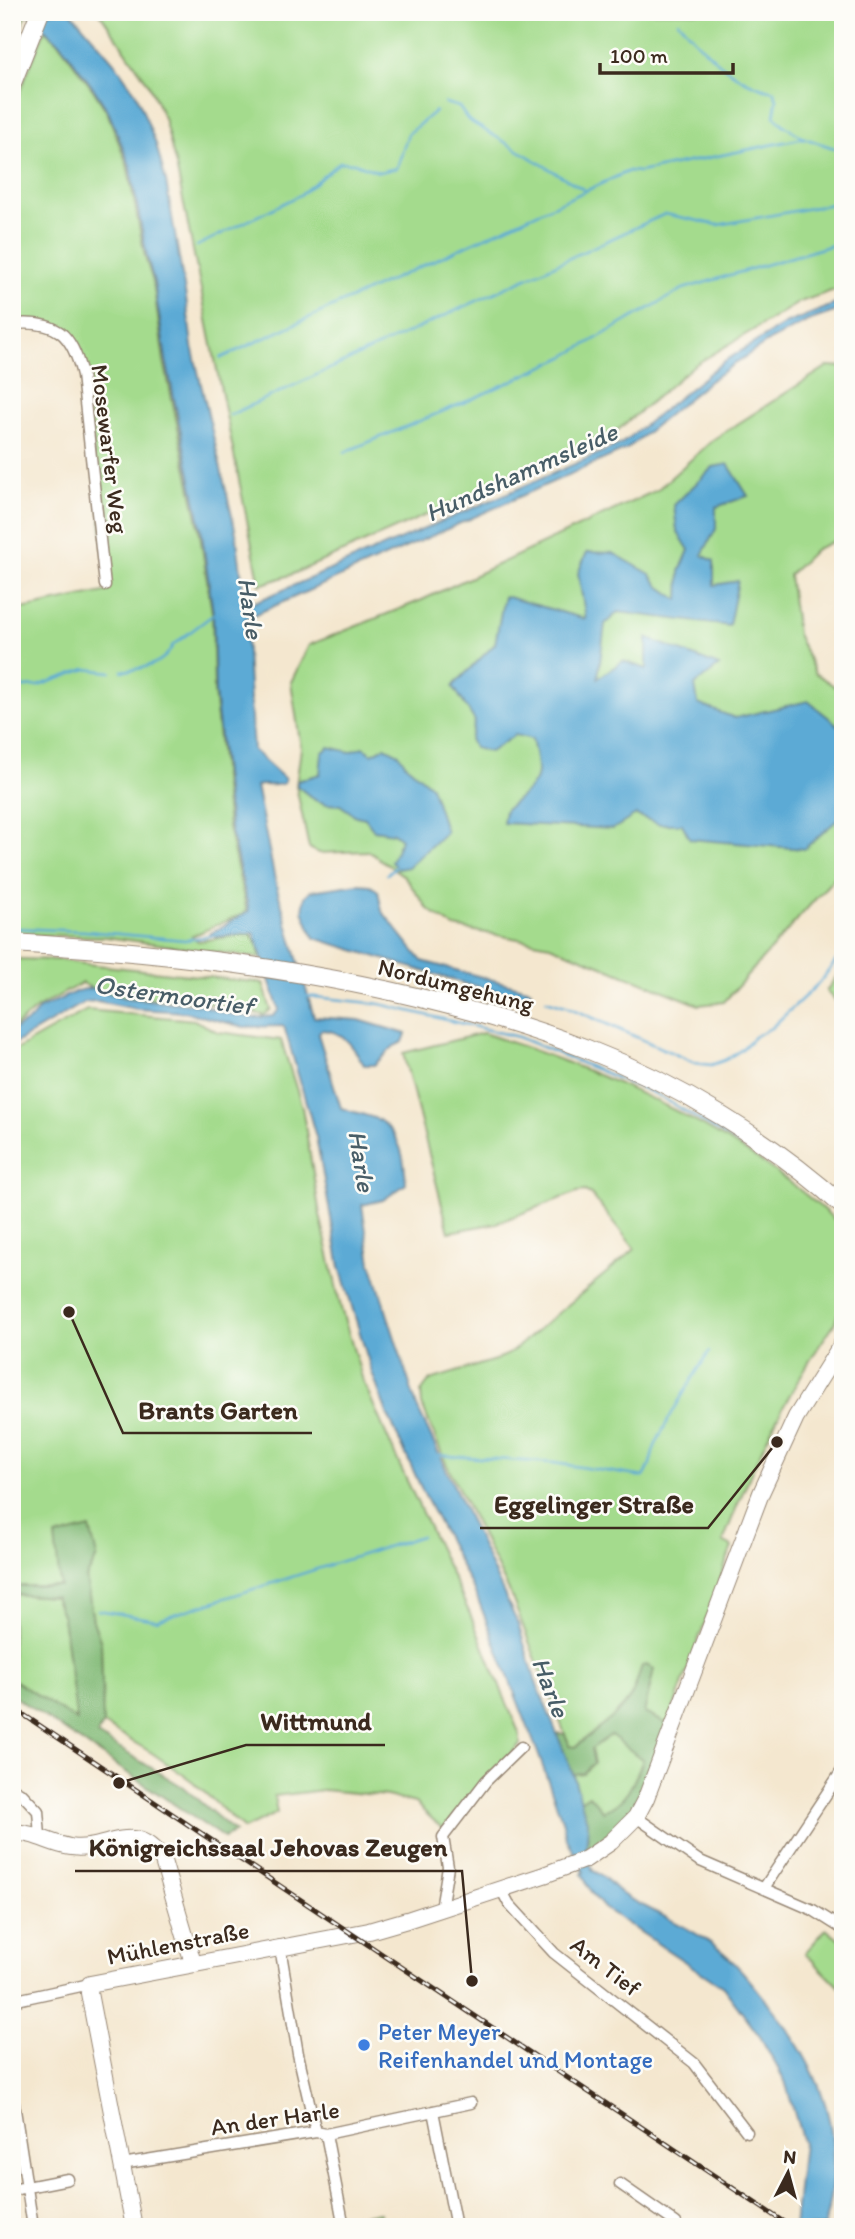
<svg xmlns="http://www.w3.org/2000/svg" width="855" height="2239" font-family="Itim,sans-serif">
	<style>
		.green { fill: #a4db8d; stroke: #708256; stroke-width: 2 }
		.forest { fill: #83bb78; stroke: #5f724b; stroke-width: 2 }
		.water { fill: #5baad5; stroke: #4b6a7a; stroke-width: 2 }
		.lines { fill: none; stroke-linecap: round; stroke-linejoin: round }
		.stream { stroke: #5baad5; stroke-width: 2.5 }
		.street-casing { stroke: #988876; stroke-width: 13 }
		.secondary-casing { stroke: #988876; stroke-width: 18 }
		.primary-casing { stroke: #988876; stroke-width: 20 }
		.street { stroke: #fff; stroke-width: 10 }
		.secondary { stroke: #fff; stroke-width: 16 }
		.primary { stroke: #fff; stroke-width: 18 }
		.rail-casing { stroke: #3b2a1e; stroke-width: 5 }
		.rail { stroke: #fdfcf7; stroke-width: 2.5; stroke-dasharray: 8; stroke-linecap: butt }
		.shop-dot { fill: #3f7fe0; stroke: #fdfcf7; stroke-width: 2.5 }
		.labels { text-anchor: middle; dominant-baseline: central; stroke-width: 5; stroke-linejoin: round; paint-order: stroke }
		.street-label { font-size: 24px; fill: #3b2a1e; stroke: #fdfcf7 }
		.shop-label { font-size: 24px; fill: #366cbe; stroke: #fdfcf7; text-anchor: start }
		.water-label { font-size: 26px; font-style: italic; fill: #485d67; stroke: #fdfcf7 }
		.leader { fill: none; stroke: #3b2a1e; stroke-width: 2.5 }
		.callout-dot { fill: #3b2a1e; stroke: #fdfcf7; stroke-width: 2.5 }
		.callout-label { font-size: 26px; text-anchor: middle; font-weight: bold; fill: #3b2a1e; stroke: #fdfcf7; stroke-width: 5; stroke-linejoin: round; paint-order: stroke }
	</style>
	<rect width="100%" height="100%" fill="#fdfcf7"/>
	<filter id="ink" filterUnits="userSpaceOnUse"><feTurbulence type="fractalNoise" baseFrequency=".0143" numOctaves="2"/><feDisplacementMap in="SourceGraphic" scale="14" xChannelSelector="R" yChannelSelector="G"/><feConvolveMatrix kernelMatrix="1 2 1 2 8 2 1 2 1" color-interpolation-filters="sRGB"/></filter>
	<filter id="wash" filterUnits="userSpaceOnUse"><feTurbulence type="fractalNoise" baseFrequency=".00686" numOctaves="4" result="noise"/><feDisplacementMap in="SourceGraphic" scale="28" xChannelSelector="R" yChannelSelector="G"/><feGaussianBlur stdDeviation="1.57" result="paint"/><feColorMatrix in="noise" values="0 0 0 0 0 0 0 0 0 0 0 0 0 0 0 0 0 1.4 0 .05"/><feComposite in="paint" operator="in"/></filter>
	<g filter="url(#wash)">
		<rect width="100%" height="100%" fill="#f4e7cf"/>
		<path class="green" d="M 12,12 L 27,13 L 12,51 Z
			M 99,12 L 843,12 L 843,287 L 800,302 L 693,366 L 618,430 L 293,574 L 260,585 L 177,170 L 164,118 L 148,83 Z
			M 45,30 L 60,45 L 93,90 L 107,112 L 127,164 L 145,257 L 153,282 L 164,361 L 199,528 L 212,613 L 214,692 L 228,827 L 247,912 L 192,936 L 198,941 L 251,934 L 258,946 L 260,958 L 106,937 L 12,934 L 12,611 L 109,591 L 85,377 L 70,335 L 12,322 L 12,110 Z
			M 828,366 L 843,367 L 843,537 L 816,549 L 789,575 L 797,634 L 815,673 L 843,692 L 843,868 L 724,1002 L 699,1005 L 550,945 L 454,927 L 428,909 L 404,876 L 368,851 L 319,853 L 309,848 L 296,786 L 301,748 L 291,682 L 309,645 L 422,600 L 657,490 L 714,439 Z
			M 12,959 L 61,960 L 77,963 L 263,983 L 271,1010 L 264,1015 C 241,1010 218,1004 195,1001 C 161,996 111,1001 82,983 L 37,1008 L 12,1029 Z
			M 843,968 L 843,1009 L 826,991 Z
			M 87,1010 L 194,1020 L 218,1032 L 281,1040 L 302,1107 L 320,1215 L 341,1308 L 363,1381 L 400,1466 L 470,1614 L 520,1735 L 520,1744 L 443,1829 L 415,1803 L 387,1796 L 323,1790 L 274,1796 L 277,1813 L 244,1829 L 192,1781 L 152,1753 L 103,1724 L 101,1643 L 93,1621 L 86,1578 L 97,1557 L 61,1587 L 12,1586 L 12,1052 Z
			M 483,1033 C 614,1075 742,1132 843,1227 L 843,1304 C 837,1311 838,1319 832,1327 C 786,1393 751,1467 723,1542 L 732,1547 L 668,1724 L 644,1713 L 654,1670 L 642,1666 C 638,1677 636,1689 630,1698 C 619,1716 592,1732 576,1747 L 570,1747 L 510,1593 L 444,1459 L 422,1405 L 421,1392 L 430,1380 L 495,1360 L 509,1354 L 635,1249 L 591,1194 L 585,1191 L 577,1192 L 497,1223 L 449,1232 L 403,1053 Z
			M 12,1594 L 54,1597 L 63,1617 L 77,1722 L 12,1679 Z
			M 611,1734 L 643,1760 C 634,1782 627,1803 603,1812 L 589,1795 L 580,1801 L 573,1774 L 583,1773 L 590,1749 Z
			M 826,1929 L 843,1943 L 843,1983 L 839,1987 L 805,1953 Z
			M 379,2212 L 383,2227 L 349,2227 L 347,2219 Z"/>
		<path class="forest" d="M 90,1528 L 97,1557 L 86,1578 L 93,1621 L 101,1643 L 103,1724 L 97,1735 L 183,1787 L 235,1832 L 224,1838 L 12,1695 L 12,1679 L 77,1721 L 63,1617 L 55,1597 L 12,1594 L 12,1586 L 60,1586 L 55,1537 Z
			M 646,1665 L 654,1669 L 644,1713 L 668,1724 L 644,1790 L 626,1822 L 586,1851 L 588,1838 L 580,1801 L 589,1795 L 603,1811 C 627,1803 634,1782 643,1760 L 611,1735 L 591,1749 L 594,1763 L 583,1773 L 573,1774 L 555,1733 L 565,1734 L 570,1746 L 576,1747 C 592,1732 619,1716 630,1698 C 636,1689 638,1676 642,1666 Z"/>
		<path class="water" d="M 26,12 L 71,12 L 115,63 L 136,94 L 156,144 L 166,182 L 186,298 L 192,346 L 236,533 L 245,603 L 250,604 L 260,600 L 621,444 L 723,362 L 785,324 L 843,301 L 843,309 L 808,321 L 771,340 L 737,362 L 708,382 L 627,449 L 245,619 L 253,750 L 285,779 L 284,783 C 275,788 266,783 256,786 L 276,885 L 314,1017 L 359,1020 L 406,1034 L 403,1042 L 394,1046 L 374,1065 L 364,1065 C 354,1048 344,1030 321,1030 L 318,1034 L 341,1108 C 353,1112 368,1115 379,1120 C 401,1133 405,1161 406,1184 L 383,1200 L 362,1205 L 371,1263 L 417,1407 L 518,1624 L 535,1679 L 573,1774 L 588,1825 L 586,1851 L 593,1871 C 605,1875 612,1887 622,1894 C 628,1898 634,1901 640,1904 C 667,1918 695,1931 719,1949 C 737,1963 751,1982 766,2000 C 824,2073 848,2134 824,2227 L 794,2227 L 803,2142 L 785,2081 L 761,2038 L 723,1987 L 604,1908 L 592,1894 L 582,1874 L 584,1872 L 566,1837 L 562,1820 L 538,1753 L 477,1597 L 424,1494 L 387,1413 L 372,1373 L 340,1267 L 316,1137 L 284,1026 L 244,1027 L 185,1012 L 137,1009 L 97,1001 L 85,1002 L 12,1045 L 12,1031 L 31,1019 L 39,1009 L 77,991 L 91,988 L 125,998 L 202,1005 L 224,1013 L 254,1018 L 273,1016 L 279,1010 L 254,933 L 216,937 L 210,934 L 249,911 L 230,827 L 215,692 L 213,613 L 201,528 L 166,360 L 154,282 L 147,257 L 129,163 L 108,111 L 94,89 L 61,44 Z
			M 728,464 L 748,496 L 716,507 L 716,529 L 702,555 L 714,561 L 714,585 L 738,581 L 729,626 L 618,612 L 605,624 L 598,678 L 623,661 L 647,669 L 647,638 L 719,666 L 695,685 L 698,704 L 735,718 L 808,701 L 843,729 L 843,815 L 804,849 L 690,839 L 682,824 L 659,824 L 636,815 L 613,829 L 503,823 L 505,810 C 539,780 542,785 532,739 L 515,735 L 490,752 L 474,748 L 470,739 L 475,721 L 453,686 L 495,644 L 504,596 L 586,619 L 578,573 L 587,552 L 613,553 L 650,574 L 659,586 L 679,600 L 680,571 L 689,550 L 677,531 L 674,505 L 713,467 Z
			M 329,747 L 350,752 L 363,747 L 372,754 L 385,747 L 399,754 L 406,765 L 431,786 L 446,832 L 408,867 L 398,869 L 391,862 L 401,839 L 393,833 L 374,830 L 365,818 L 356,816 L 340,805 L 326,804 L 315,800 L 297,786 L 297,781 L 320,774 L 322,753 Z
			M 358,884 L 370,885 L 378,891 L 382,911 L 422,961 L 531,990 L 529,997 L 466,984 L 314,938 L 303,911 L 305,896 L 311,891 Z"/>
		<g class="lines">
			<path class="stream" d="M 678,21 C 704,51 734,83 774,91 L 777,99 L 774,116 L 785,126 L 804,138 L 843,151
				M 445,103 L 459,107 L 468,120 L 583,189
				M 197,246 L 300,195 L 340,162 L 354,163 L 379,172 L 397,168 L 408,134 L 435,111
				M 221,358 L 629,171 L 640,172 L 804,138
				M 230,415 L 665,214 L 718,225 L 843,202
				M 345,452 L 470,400 L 564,357 L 683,289 L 843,242
				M 843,605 L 841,606 L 843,608
				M 122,671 C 141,669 165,665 173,645 L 214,614
				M 12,688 L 38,686 L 86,669 L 111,672
				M 387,874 L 398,865
				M 12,928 L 85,931 L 185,940 L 215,935
				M 306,996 L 380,1004 L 518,1037 L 656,1094 L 754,1152
				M 546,1000 L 566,1006 L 695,1063 L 711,1065 L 725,1060 L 741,1050 L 755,1036 L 771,1028 L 819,983 L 843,952
				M 434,1455 L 554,1463 L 644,1477 C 652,1466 651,1453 657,1442 C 672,1410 691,1381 709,1352
				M 98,1610 L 156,1620 L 421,1536"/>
		</g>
	</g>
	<g filter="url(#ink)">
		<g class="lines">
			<g class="street-casing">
				<path id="street" d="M 12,324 C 57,320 72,333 82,375 L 105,585
					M 12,1788 L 22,1794 L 38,1811 L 40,1836
					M 636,1817 L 698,1860 L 813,1910 L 843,1929
					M 764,1888 L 843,1769
					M 501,1889 L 509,1904 L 554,1953 L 694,2063 L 747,2132
					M 441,1909 L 448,1867 L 443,1837 L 486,1781 L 521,1747
					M 280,1947 L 298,2054 L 316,2132
					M 12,2001 L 90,1984
					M 12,2090 L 33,2227
					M 433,2111 L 456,2227
					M 326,2134 L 344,2227
					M 122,2164 L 316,2132 L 326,2134 L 471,2103
					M 620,2184 L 676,2223 L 674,2227
					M 12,2190 L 68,2179"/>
			</g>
			<g class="secondary-casing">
				<path id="secondary" d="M 12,1832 C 37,1833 48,1843 70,1847 C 107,1853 135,1817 163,1861 L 193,1963
					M 134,2227 L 89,1993 L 90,1984 L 369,1931 L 407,1920 L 544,1875 L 586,1859 L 611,1842 L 636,1817 L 646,1798 L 761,1493 L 796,1417 L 843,1342"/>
			</g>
			<g class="primary-casing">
				<path id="primary" d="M 12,83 L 40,12
					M 12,943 C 204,954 407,980 587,1049 C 678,1084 771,1141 843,1206"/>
			</g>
			<use href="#street" class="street"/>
			<use href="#secondary" class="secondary"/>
			<use href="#primary" class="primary"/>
			<g class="rail-casing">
				<path id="rail" d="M 12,1707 L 791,2227"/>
			</g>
			<use href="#rail" class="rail"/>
		</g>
	</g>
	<circle class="shop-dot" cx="364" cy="2045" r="7"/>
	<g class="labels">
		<g class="street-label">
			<text transform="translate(110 449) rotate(83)">Mosewarfer Weg</text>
			<text transform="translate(456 985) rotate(14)">Nordumgehung</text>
			<text transform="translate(178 1943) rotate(-11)">Mühlenstraße</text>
			<text transform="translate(606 1966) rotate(38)">Am Tief</text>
			<text transform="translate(275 2118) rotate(-8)">An der Harle</text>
		</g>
		<g class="shop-label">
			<text x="378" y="2031">Peter Meyer<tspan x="378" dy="28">Reifenhandel und Montage</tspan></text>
		</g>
		<g class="water-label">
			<text transform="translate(521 472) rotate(-24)">Hundshammsleide</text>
			<text transform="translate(251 608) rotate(82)">Harle</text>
			<text transform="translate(174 995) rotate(8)">Ostermoortief</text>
			<text transform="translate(362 1161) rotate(81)">Harle</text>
			<text transform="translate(551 1687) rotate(69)">Harle</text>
		</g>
	</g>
	<path class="leader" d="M69 1312L123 1433H312M777 1442L708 1528H480M119 1783L246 1745H385M472 1981L462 1871H75"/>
	<g class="callout-dot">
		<circle cx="69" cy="1312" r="7"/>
		<circle cx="777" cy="1442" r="7"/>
		<circle cx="119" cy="1783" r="7"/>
		<circle cx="472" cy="1981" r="7"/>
	</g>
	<g class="callout-label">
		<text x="218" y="1419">Brants Garten</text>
		<text x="594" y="1513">Eggelinger Straße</text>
		<text x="316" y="1730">Wittmund</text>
		<text x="268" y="1856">Königreichssaal Jehovas Zeugen</text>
	</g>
	<rect width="855" height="2239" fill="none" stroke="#fdfcf7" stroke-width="42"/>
	<g transform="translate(788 2173) rotate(6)" stroke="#fdfcf7" stroke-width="5" paint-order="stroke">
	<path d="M0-5L12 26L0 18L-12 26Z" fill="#3b2a1e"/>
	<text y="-10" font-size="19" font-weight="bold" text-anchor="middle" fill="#3b2a1e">N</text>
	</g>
	<path d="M600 63v10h133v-10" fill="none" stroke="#3b2a1e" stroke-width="3.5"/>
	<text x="610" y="63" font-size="21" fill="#3b2a1e" stroke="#fdfcf7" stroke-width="5" paint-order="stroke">100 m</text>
</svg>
